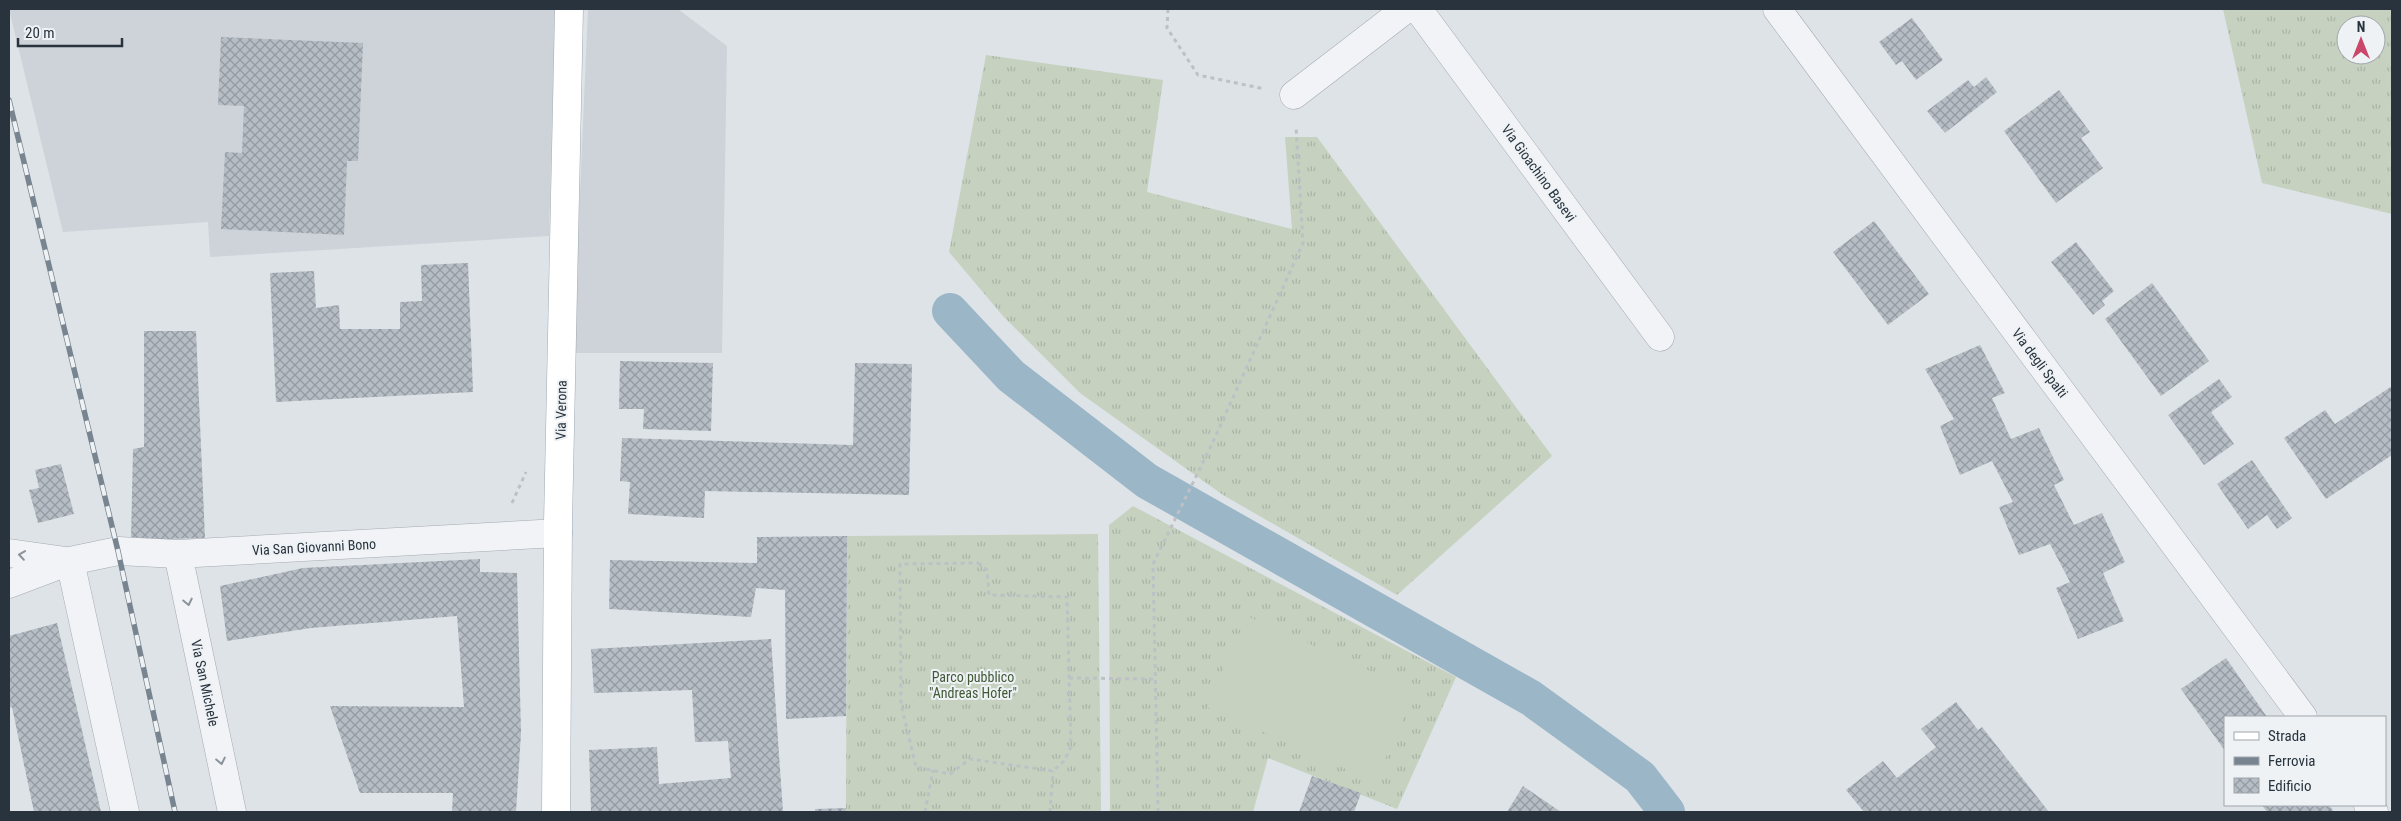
<svg xmlns="http://www.w3.org/2000/svg" width="2401" height="821" font-family="'Roboto Condensed',sans-serif">
	<style>
		.built { fill: #cdd3d9 }
		.grass { fill: url(#grass-tufts); fill-rule: evenodd }
		.pitch { fill: #c6d1c0 }
		.lines { fill: none; stroke-linecap: round; stroke-linejoin: round }
		.canal { stroke: #9ab6c7; stroke-width: 36 }
		.building { fill: url(#building-cross-hatch) }
		.minor-casing { stroke: #a4abb1; stroke-width: 29 }
		.major-casing { stroke: #9ea9b3; stroke-width: 29 }
		.path { stroke: #bdc1c6; stroke-width: 3; stroke-dasharray: 4 4; stroke-linecap: butt }
		.minor { stroke: #f1f3f6; stroke-width: 28 }
		.major { stroke: #fff; stroke-width: 28 }
		.rail-casing { stroke: #788590; stroke-width: 5.5 }
		.rail { stroke: #eef2f5; stroke-width: 4; stroke-dasharray: 11; stroke-linecap: butt }
		.oneway { stroke: #8c939a }
		.labels { text-anchor: middle; dominant-baseline: central; stroke-width: 4; stroke-linejoin: round; paint-order: stroke }
		.street-label { font-size: 14px; fill: #28333e; stroke: #eef2f5 }
		.park-label { font-size: 14px; fill: #415936; stroke: #eef2f5 }
	</style>
	<defs>
		<pattern id="grass-tufts" width="24" height="20" patternUnits="userSpaceOnUse" patternTransform="scale(1.25)"><rect width="24" height="20" fill="#c6d1c0"/><path d="M3 7l-1-3M5 7V3M7 7l1-3M15 17l-1-3M17 17v-4M19 17l1-3" fill="none" stroke="#aab4a6"/></pattern>
		<pattern id="building-cross-hatch" width="8" height="8" patternUnits="userSpaceOnUse" patternTransform="scale(1.25)"><rect width="8" height="8" fill="#b6bdc4"/><path d="M0 0l8 8M0 8l8-8" fill="none" stroke="#949aa1"/></pattern>
	</defs>
	<rect width="100%" height="100%" fill="#dee3e7"/>
	<path class="built" d="M 9,9 L 555,9 L 549,236 L 210,257 L 208,222 L 63,232 Z
		M 588,9 L 678,9 L 727,46 L 722,353 L 573,353 Z"/>
	<path class="grass" d="M 2223,9 L 2392,9 L 2392,214 L 2262,183 ZM 2346,25 L 2376,25 L 2376,55 L 2346,55 Z
		M 986,55 L 1163,80 L 1147,192 L 1292,229 L 1285,137 L 1317,137 L 1552,456 L 1397,595 L 1223,495 L 1080,393 L 1003,316 L 949,252 Z
		M 1133,506 L 1456,677 L 1397,809 L 1268,758 L 1253,812 L 1110,812 L 1109,525 Z
		M 1098,534 L 1101,812 L 846,812 L 847,536 Z"/>
	<path class="pitch" d="M 1247,616 L 1415,691 L 1375,782 L 1207,707 Z"/>
	<g class="lines">
		<path class="canal" d="M 950,311 L 1011,376 L 1147,481 L 1531,698 L 1640,777 L 1667,812"/>
	</g>
	<path class="building" d="M 1912,18 L 1943,60 L 1916,80 L 1902,61 L 1896,65 L 1879,42 Z
		M 221,37 L 363,43 L 358,161 L 347,161 L 344,235 L 221,229 L 225,152 L 242,153 L 244,106 L 218,105 Z
		M 1986,77 L 1997,92 L 1945,133 L 1927,111 L 1968,80 L 1974,87 Z
		M 2059,90 L 2090,132 L 2081,138 L 2103,168 L 2056,203 L 2004,131 Z
		M 1874,221 L 1929,294 L 1888,325 L 1833,252 Z
		M 2076,242 L 2114,291 L 2102,301 L 2105,305 L 2093,315 L 2051,262 Z
		M 468,263 L 473,392 L 276,402 L 270,273 L 314,271 L 316,308 L 339,305 L 340,329 L 400,329 L 400,302 L 422,301 L 421,265 Z
		M 2152,283 L 2209,361 L 2161,396 L 2105,319 Z
		M 144,331 L 196,331 L 205,538 L 131,540 L 133,449 L 144,447 Z
		M 1980,345 L 2005,393 L 1992,398 L 2011,439 L 2039,428 L 2064,480 L 2054,485 L 2074,525 L 2102,513 L 2125,562 L 2103,573 L 2124,621 L 2078,639 L 2056,588 L 2070,582 L 2050,544 L 2019,555 L 1999,507 L 2013,502 L 1992,461 L 1960,475 L 1940,426 L 1954,419 L 1925,369 Z
		M 620,361 L 713,363 L 711,431 L 643,429 L 644,409 L 619,409 Z
		M 855,363 L 912,364 L 909,495 L 705,491 L 704,518 L 628,514 L 630,482 L 620,481 L 622,438 L 853,445 Z
		M 2219,379 L 2232,397 L 2211,412 L 2234,444 L 2204,465 L 2168,415 Z
		M 2392,386 L 2392,455 L 2326,499 L 2284,438 L 2325,410 L 2335,424 Z
		M 2252,460 L 2292,518 L 2277,529 L 2267,515 L 2248,529 L 2217,484 Z
		M 61,464 L 74,514 L 38,523 L 29,490 L 39,488 L 35,470 Z
		M 847,536 L 846,716 L 786,719 L 785,590 L 756,588 L 751,617 L 609,609 L 610,560 L 757,563 L 757,537 Z
		M 480,559 L 480,572 L 517,573 L 521,733 L 516,812 L 452,812 L 453,793 L 360,793 L 330,706 L 464,707 L 457,616 L 311,628 L 227,641 L 220,586 L 303,568 Z
		M 57,623 L 101,812 L 34,812 L 12,707 L 9,708 L 9,636 Z
		M 771,639 L 783,812 L 591,812 L 589,750 L 657,747 L 659,784 L 731,778 L 728,741 L 695,742 L 692,690 L 594,693 L 591,649 Z
		M 2226,658 L 2267,717 L 2225,717 L 2225,751 L 2181,689 Z
		M 1956,702 L 1978,730 L 1982,727 L 2049,812 L 1864,812 L 1846,790 L 1883,761 L 1897,778 L 1936,747 L 1921,729 Z
		M 1312,776 L 1361,793 L 1354,812 L 1299,812 Z
		M 1523,786 L 1561,812 L 1507,812 Z
		M 2262,805 L 2329,805 L 2334,812 L 2267,812 Z
		M 846,808 L 846,812 L 815,812 L 815,809 Z"/>
	<g class="lines">
		<g class="minor-casing">
			<path id="minor" d="M 1418,9 L 1660,337
				M 1777,9 L 2303,717
				M 1294,95 L 1406,9
				M 9,553 L 66,561
				M 178,554 L 232,812
				M 70,561 L 125,812
				M 9,584 L 70,561 L 118,551 L 178,554 L 558,533
				M 2368,805 L 2374,812"/>
		</g>
		<g class="major-casing">
			<path id="major" d="M 556,812 L 558,523 L 569,9"/>
		</g>
		<path class="path" d="M 1168,9 L 1167,28 L 1198,75 L 1265,89
			M 512,503 L 526,472
			M 978,563 L 987,570 L 989,595 L 1067,597 L 1071,747 L 1064,761 L 1053,771 L 970,759 L 950,774 L 916,767 L 901,704 L 900,564 Z
			M 1069,678 L 1155,679
			M 925,812 L 933,770
			M 1050,812 L 1053,771
			M 1158,812 L 1153,564 L 1212,444 L 1303,243 L 1296,126"/>
		<use href="#minor" class="minor"/>
		<use href="#major" class="major"/>
		<g class="rail-casing">
			<path id="rail" d="M 9,100 L 118,551 L 175,812"/>
		</g>
		<use href="#rail" class="rail"/>
	</g>
	<defs><path id="oneway-chevron" d="M-2-3.5L2.5 0L-2 3.5" fill="none" stroke-width="1.6" stroke-linecap="round" stroke-linejoin="round" transform="scale(1.25)"/></defs>
	<g class="oneway">
		<use href="#oneway-chevron" transform="translate(22 555) rotate(-172)"/>
		<use href="#oneway-chevron" transform="translate(188 602) rotate(78)"/>
		<use href="#oneway-chevron" transform="translate(221 761) rotate(78)"/>
	</g>
	<g class="labels">
		<g class="street-label">
			<text transform="translate(1539 173) rotate(54)">Via Gioachino Basevi</text>
			<text transform="translate(2040 363) rotate(53)">Via degli Spalti</text>
			<text transform="translate(561 410) rotate(-89)">Via Verona</text>
			<text transform="translate(314 547) rotate(-3)">Via San Giovanni Bono</text>
			<text transform="translate(205 683) rotate(78)">Via San Michele</text>
		</g>
		<g class="park-label">
			<text x="973" y="677">Parco pubblico<tspan x="973" dy="16">"Andreas Hofer"</tspan></text>
		</g>
	</g>
	<rect width="2401" height="821" fill="none" stroke="#28333e" stroke-width="20"/>
	<rect x="2224" y="716" width="162" height="90" fill="#eef2f5" stroke="#9fa6ac"/>
	<rect x="2234" y="732" width="25" height="8" fill="#ffffff" stroke="#9fa6ac"/>
	<text x="2268" y="741" font-size="15" fill="#28333e">Strada</text>
	<rect x="2234" y="757" width="25" height="8" fill="#788590" stroke="#9fa6ac"/>
	<text x="2268" y="766" font-size="15" fill="#28333e">Ferrovia</text>
	<rect x="2234" y="778" width="25" height="15" fill="url(#building-cross-hatch)" stroke="#9fa6ac"/>
	<text x="2268" y="791" font-size="15" fill="#28333e">Edificio</text>
	<g transform="translate(2361 40)"><circle r="24" fill="#eef2f5" stroke="#9fa6ac"/>
	<path d="M0-4L9 19L0 12L-9 19Z" fill="#ca466b"/>
	<text y="-8" font-size="14" font-weight="bold" text-anchor="middle" fill="#28333e">N</text>
	</g>
	<path d="M18 38v8h104v-8" fill="none" stroke="#28333e" stroke-width="2.5"/>
	<text x="25" y="38" font-size="15" fill="#28333e" stroke="#eef2f5" stroke-width="4" paint-order="stroke">20 m</text>
</svg>
